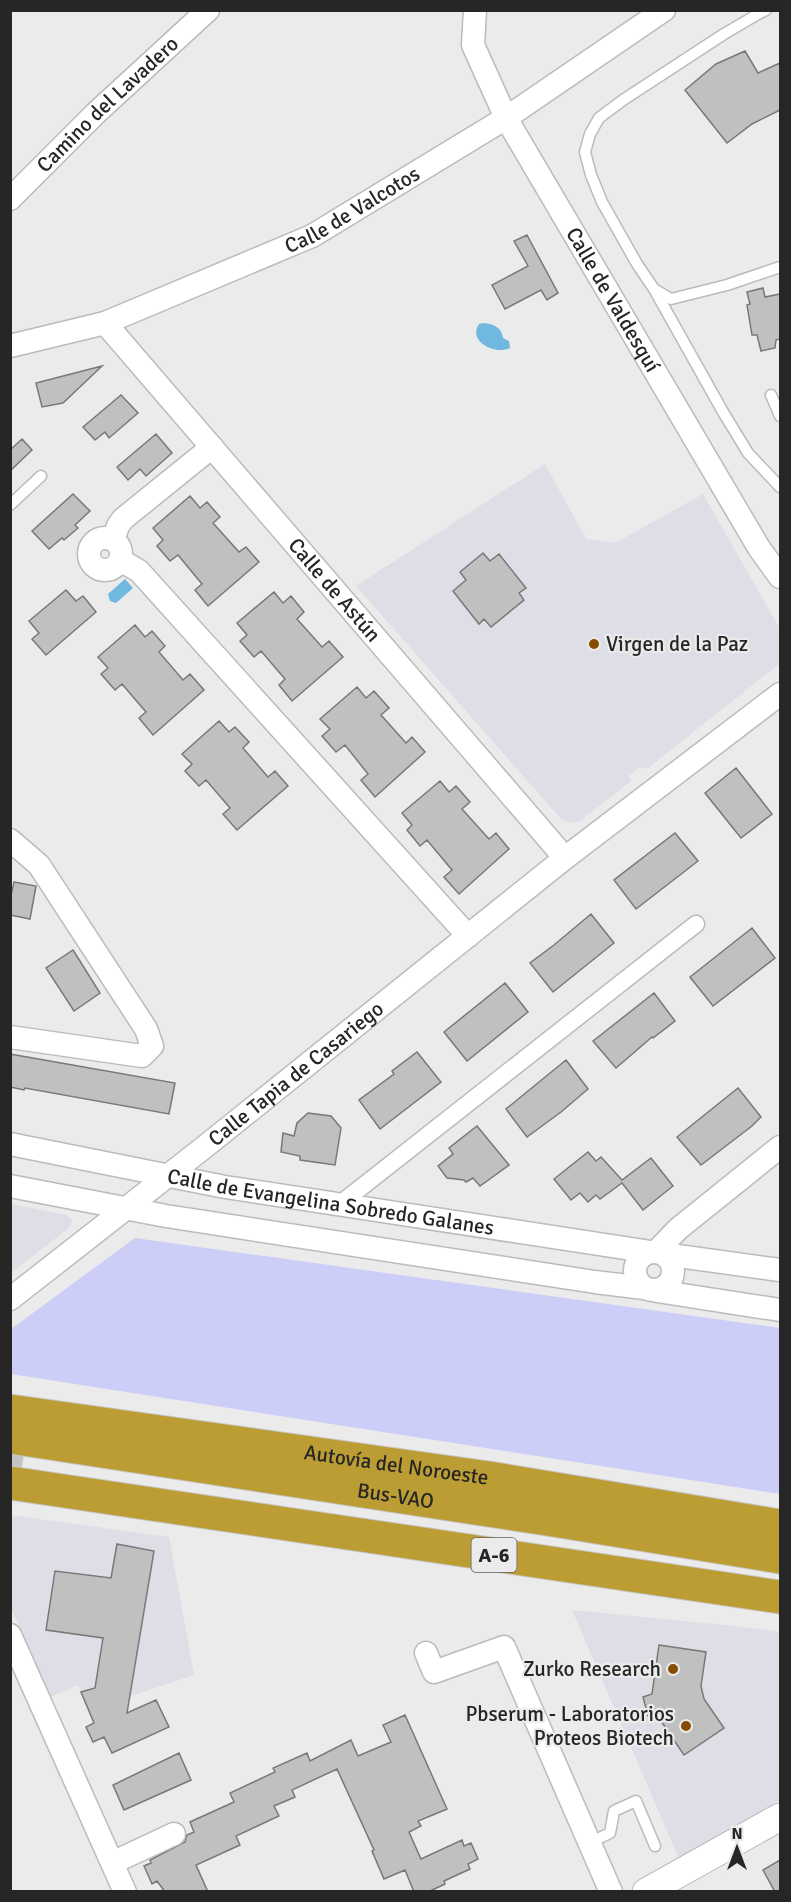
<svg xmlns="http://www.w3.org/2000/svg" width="791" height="1902" font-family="Signika,sans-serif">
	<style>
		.built { fill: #dddee6 }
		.green { fill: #cdcef8 }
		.water { fill: #6fb9e1 }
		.building { fill: #c0c0c1; stroke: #787879; stroke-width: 1.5 }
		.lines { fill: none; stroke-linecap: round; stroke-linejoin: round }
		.motorway-tunnel { stroke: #c4c4c5; stroke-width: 33; stroke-dasharray: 33 16; stroke-linecap: butt }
		.service-casing { stroke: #bbbbbc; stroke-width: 13 }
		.pedestrian-casing { stroke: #bbbbbc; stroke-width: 19 }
		.minor-casing { stroke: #bbbbbc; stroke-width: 25 }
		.tertiary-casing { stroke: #bbbbbc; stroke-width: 29 }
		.motorway-casing { stroke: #c7c7c7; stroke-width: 35 }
		.service { stroke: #fff; stroke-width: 10 }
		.pedestrian { stroke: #fff; stroke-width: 16 }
		.minor { stroke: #fff; stroke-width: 22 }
		.tertiary { stroke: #fff; stroke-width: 27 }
		.motorway { stroke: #bc9d34; stroke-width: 33 }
		.poi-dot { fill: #864c02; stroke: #ebebec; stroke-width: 2 }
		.labels { text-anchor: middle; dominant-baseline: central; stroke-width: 4.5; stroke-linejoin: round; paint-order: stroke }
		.shield { fill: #ebebec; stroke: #616162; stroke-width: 1.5 }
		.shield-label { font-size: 20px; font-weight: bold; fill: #262627 }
		.street-label { font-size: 21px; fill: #262627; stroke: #ebebec }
		.poi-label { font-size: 21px; fill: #262627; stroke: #ebebec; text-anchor: end }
	</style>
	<rect width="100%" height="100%" fill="#ebebec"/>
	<path class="built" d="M 545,464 L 586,539 L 615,543 L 703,494 L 780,629 L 780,660 L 779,664 L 647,769 L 639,767 L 629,776 L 631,781 L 579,822 L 571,823 L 561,819 L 356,586 Z
		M 11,1204 L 66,1215 L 72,1219 L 70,1227 L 11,1273 Z
		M 10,1515 L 169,1537 L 194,1675 L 89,1710 L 78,1685 L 50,1697 L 11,1608 Z
		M 572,1610 L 743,1627 L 780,1632 L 780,1800 L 680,1861 Z"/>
	<path class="green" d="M 135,1238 L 780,1328 L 780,1494 L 11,1374 L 11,1329 Z"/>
	<path class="water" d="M 484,323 C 494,324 502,328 503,338 L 509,341 L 510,348 C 496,355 467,342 479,324 Z
		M 125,579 L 133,588 L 116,603 L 110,601 L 108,594 Z"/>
	<path class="building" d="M 745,51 L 758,73 L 780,63 L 780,110 L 752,124 L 727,143 L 685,90 L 716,64 Z
		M 527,235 L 558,293 L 547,300 L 541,290 L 505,309 L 492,285 L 528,266 L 514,241 Z
		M 763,288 L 765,297 L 780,294 L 780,339 L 776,340 L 775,348 L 761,351 L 757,335 L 752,335 L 747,305 L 750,304 L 747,292 Z
		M 102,366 L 63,403 L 42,407 L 36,383 Z
		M 121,395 L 138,413 L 109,438 L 105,432 L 95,440 L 83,427 Z
		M 156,434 L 172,453 L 146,476 L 140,469 L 128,480 L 117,467 Z
		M 22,439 L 32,450 L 10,471 L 10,450 Z
		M 73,494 L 90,511 L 75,525 L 78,528 L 64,540 L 62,538 L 49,549 L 32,531 Z
		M 190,496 L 200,508 L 207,502 L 220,517 L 213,523 L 239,552 L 246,547 L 259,562 L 208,606 L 195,590 L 202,584 L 178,555 L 170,561 L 157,546 L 163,540 L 153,528 Z
		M 483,553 L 490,561 L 499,554 L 526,588 L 519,593 L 524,600 L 491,627 L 484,619 L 479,624 L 453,591 L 466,580 L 460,572 Z
		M 66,590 L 76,601 L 83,596 L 96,612 L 46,655 L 32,639 L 39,633 L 29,621 Z
		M 274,592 L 283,603 L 291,596 L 304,612 L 297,619 L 322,647 L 329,641 L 343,657 L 292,701 L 279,685 L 285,679 L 261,651 L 254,657 L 240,641 L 247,635 L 237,623 Z
		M 135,625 L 145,637 L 152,631 L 165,646 L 159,652 L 183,680 L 190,674 L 204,690 L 153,735 L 139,718 L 146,712 L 122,684 L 115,690 L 101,674 L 108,668 L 98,657 Z
		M 357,687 L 366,698 L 374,691 L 389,708 L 381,715 L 406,743 L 412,737 L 425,752 L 375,797 L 361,780 L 368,774 L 345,745 L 336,752 L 322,736 L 330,729 L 320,719 Z
		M 219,721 L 229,732 L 235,727 L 249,742 L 243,748 L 268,777 L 275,771 L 288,786 L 237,830 L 223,814 L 230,808 L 206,780 L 199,786 L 185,771 L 192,764 L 182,754 Z
		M 736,768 L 772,814 L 741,838 L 705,793 Z
		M 440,781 L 449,792 L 456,786 L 470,802 L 462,809 L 489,839 L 496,833 L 509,849 L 459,894 L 444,877 L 452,870 L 427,840 L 420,846 L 407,830 L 412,825 L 402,813 Z
		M 675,833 L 698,861 L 636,909 L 614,880 Z
		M 14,882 L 36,886 L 30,919 L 10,915 L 10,900 Z
		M 591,914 L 614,943 L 553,992 L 530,963 L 554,945 Z
		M 752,928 L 775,958 L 713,1006 L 690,977 Z
		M 73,950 L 100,993 L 74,1011 L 46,968 Z
		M 505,983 L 528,1012 L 467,1061 L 444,1032 Z
		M 654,993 L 675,1021 L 653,1038 L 652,1037 L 616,1068 L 593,1041 Z
		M 417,1052 L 441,1082 L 380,1129 L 359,1100 L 394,1074 L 392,1071 Z
		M 10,1054 L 175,1083 L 169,1114 L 25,1088 L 24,1090 L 10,1087 Z
		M 566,1060 L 588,1089 L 561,1112 L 527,1137 L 506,1109 Z
		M 738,1088 L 761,1117 L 752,1126 L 701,1165 L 677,1137 Z
		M 308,1113 L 331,1116 L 341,1128 L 335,1165 L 300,1160 L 300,1156 L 281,1152 L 283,1133 L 294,1136 L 297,1123 Z
		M 477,1126 L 509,1165 L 480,1186 L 473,1178 L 466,1182 L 464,1180 L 447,1178 L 438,1166 L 453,1154 L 449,1148 Z
		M 588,1152 L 596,1161 L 601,1157 L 622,1180 L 651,1158 L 673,1186 L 643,1210 L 622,1183 L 600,1199 L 596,1195 L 588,1202 L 580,1193 L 571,1200 L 554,1179 Z
		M 117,1544 L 154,1551 L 127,1713 L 156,1700 L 169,1727 L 112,1753 L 104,1737 L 93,1742 L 86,1727 L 94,1723 L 81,1692 L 95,1688 L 103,1638 L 46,1630 L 55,1571 L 111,1578 Z
		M 659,1645 L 706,1652 L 701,1686 L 704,1699 L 724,1728 L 684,1755 L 657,1715 L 648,1716 L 643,1697 L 652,1694 Z
		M 405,1715 L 447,1809 L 418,1821 L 421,1826 L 409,1832 L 421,1859 L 462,1840 L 464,1846 L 471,1843 L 478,1859 L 468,1864 L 470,1869 L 444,1881 L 445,1884 L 428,1892 L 414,1892 L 405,1870 L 384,1879 L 372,1851 L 374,1850 L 337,1769 L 292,1790 L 295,1797 L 274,1806 L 279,1816 L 236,1836 L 240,1845 L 196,1865 L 208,1892 L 165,1892 L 157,1881 L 152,1884 L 144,1866 L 151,1863 L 150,1860 L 185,1842 L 187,1835 L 194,1832 L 190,1822 L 234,1802 L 230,1793 L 275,1772 L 273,1768 L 307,1753 L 310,1761 L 351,1740 L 358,1756 L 391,1742 L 383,1725 Z
		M 179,1753 L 191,1780 L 124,1810 L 113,1785 Z
		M 780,1860 L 780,1892 L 775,1892 L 763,1870 Z"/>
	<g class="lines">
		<path class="motorway-tunnel" d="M 10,1458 L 23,1460"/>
		<g class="service-casing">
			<path id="service" d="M 766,10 L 758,14 L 724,34 L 623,100 L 599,118 L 590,134 L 585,152 L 591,175 L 602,202 L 637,264 L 654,289 L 671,299 L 727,285 L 780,267
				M 654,289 L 723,412 L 748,453 L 780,487
				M 771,395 L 780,416
				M 10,505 L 41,476
				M 589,1843 L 610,1833 L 614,1811 L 636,1801 L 655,1846"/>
		</g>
		<g class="pedestrian-casing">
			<path id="pedestrian" d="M 340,1204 L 696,924"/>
		</g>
		<g class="minor-casing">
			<g id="minor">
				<path id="s1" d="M 475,10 L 473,45 L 506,118 L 759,548 L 780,577"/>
				<path id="s2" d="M 10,199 L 96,113 L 208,10"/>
				<path id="s3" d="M 105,323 L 565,858"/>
				<path id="s4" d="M 10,346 L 105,323 L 312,236 L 506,118 L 664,10"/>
				<circle cx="105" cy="554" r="16"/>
				<path d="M 113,540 L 118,526 L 123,519 L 212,447"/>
				<path d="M 120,560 L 139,571 L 468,936"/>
				<path d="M 10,840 L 39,865 L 146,1029 L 152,1046 L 142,1056 L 10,1037"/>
				<path id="s5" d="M 10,1144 L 225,1187 L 651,1252"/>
				<path d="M 10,1186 L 166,1216 L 595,1282 L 644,1288"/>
				<circle cx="654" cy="1271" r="19"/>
				<path d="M 656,1252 L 678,1229 L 780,1147"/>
				<path d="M 663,1254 L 780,1270"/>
				<path d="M 657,1291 L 780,1310"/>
				<path id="s6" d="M 10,1299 L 202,1149 L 565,858 L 780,694"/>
				<path d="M 10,1635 L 125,1892"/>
				<path d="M 426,1653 L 434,1672 L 504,1647 L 611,1892"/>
				<path d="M 112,1863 L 174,1834"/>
			</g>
		</g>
		<g class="tertiary-casing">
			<path id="tertiary" d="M 646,1892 L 780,1817"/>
		</g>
		<g class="motorway-casing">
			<g id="motorway">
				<path id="s7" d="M 10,1411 L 489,1478 L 780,1526"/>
				<path id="s8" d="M 10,1437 L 547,1519 L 780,1557"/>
				<path d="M 10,1483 L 780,1597"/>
			</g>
		</g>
		<use href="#service" class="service"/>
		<use href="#pedestrian" class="pedestrian"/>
		<use href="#minor" class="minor"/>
		<use href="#tertiary" class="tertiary"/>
		<use href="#motorway" class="motorway"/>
	</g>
	<g class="poi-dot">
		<circle cx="594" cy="644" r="6"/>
		<circle cx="673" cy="1669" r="6"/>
		<circle cx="686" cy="1726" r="6"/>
	</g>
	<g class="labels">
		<rect class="shield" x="471.5" y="1538" width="45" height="34" rx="4.5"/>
		<g class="shield-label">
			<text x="494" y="1555">A-6</text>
		</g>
		<g class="street-label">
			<text stroke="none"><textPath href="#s2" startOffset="136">Camino del Lavadero</textPath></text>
			<text stroke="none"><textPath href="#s4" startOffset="370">Calle de Valcotos</textPath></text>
			<text stroke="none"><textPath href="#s1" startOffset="326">Calle de Valdesquí</textPath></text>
			<text stroke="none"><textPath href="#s3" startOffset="352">Calle de Astún</textPath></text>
			<text stroke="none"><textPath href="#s6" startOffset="364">Calle Tapia de Casariego</textPath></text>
			<text stroke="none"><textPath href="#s5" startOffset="326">Calle de Evangelina Sobredo Galanes</textPath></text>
			<text stroke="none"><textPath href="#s7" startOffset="390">Autovía del Noroeste</textPath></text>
			<text stroke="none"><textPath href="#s8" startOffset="390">Bus-VAO</textPath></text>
		</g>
		<g class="poi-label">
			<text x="606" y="644" text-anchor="start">Virgen de la Paz</text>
			<text x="661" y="1669">Zurko Research</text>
			<text x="674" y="1714">Pbserum - Laboratorios<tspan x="674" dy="24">Proteos Biotech</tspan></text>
		</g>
	</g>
	<rect width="791" height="1902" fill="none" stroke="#262627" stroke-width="24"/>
	<g transform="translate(737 1848)" stroke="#ebebec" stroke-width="4.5" paint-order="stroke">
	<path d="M0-4.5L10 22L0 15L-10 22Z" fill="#262627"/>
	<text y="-9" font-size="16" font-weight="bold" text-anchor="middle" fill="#262627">N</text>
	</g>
</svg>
